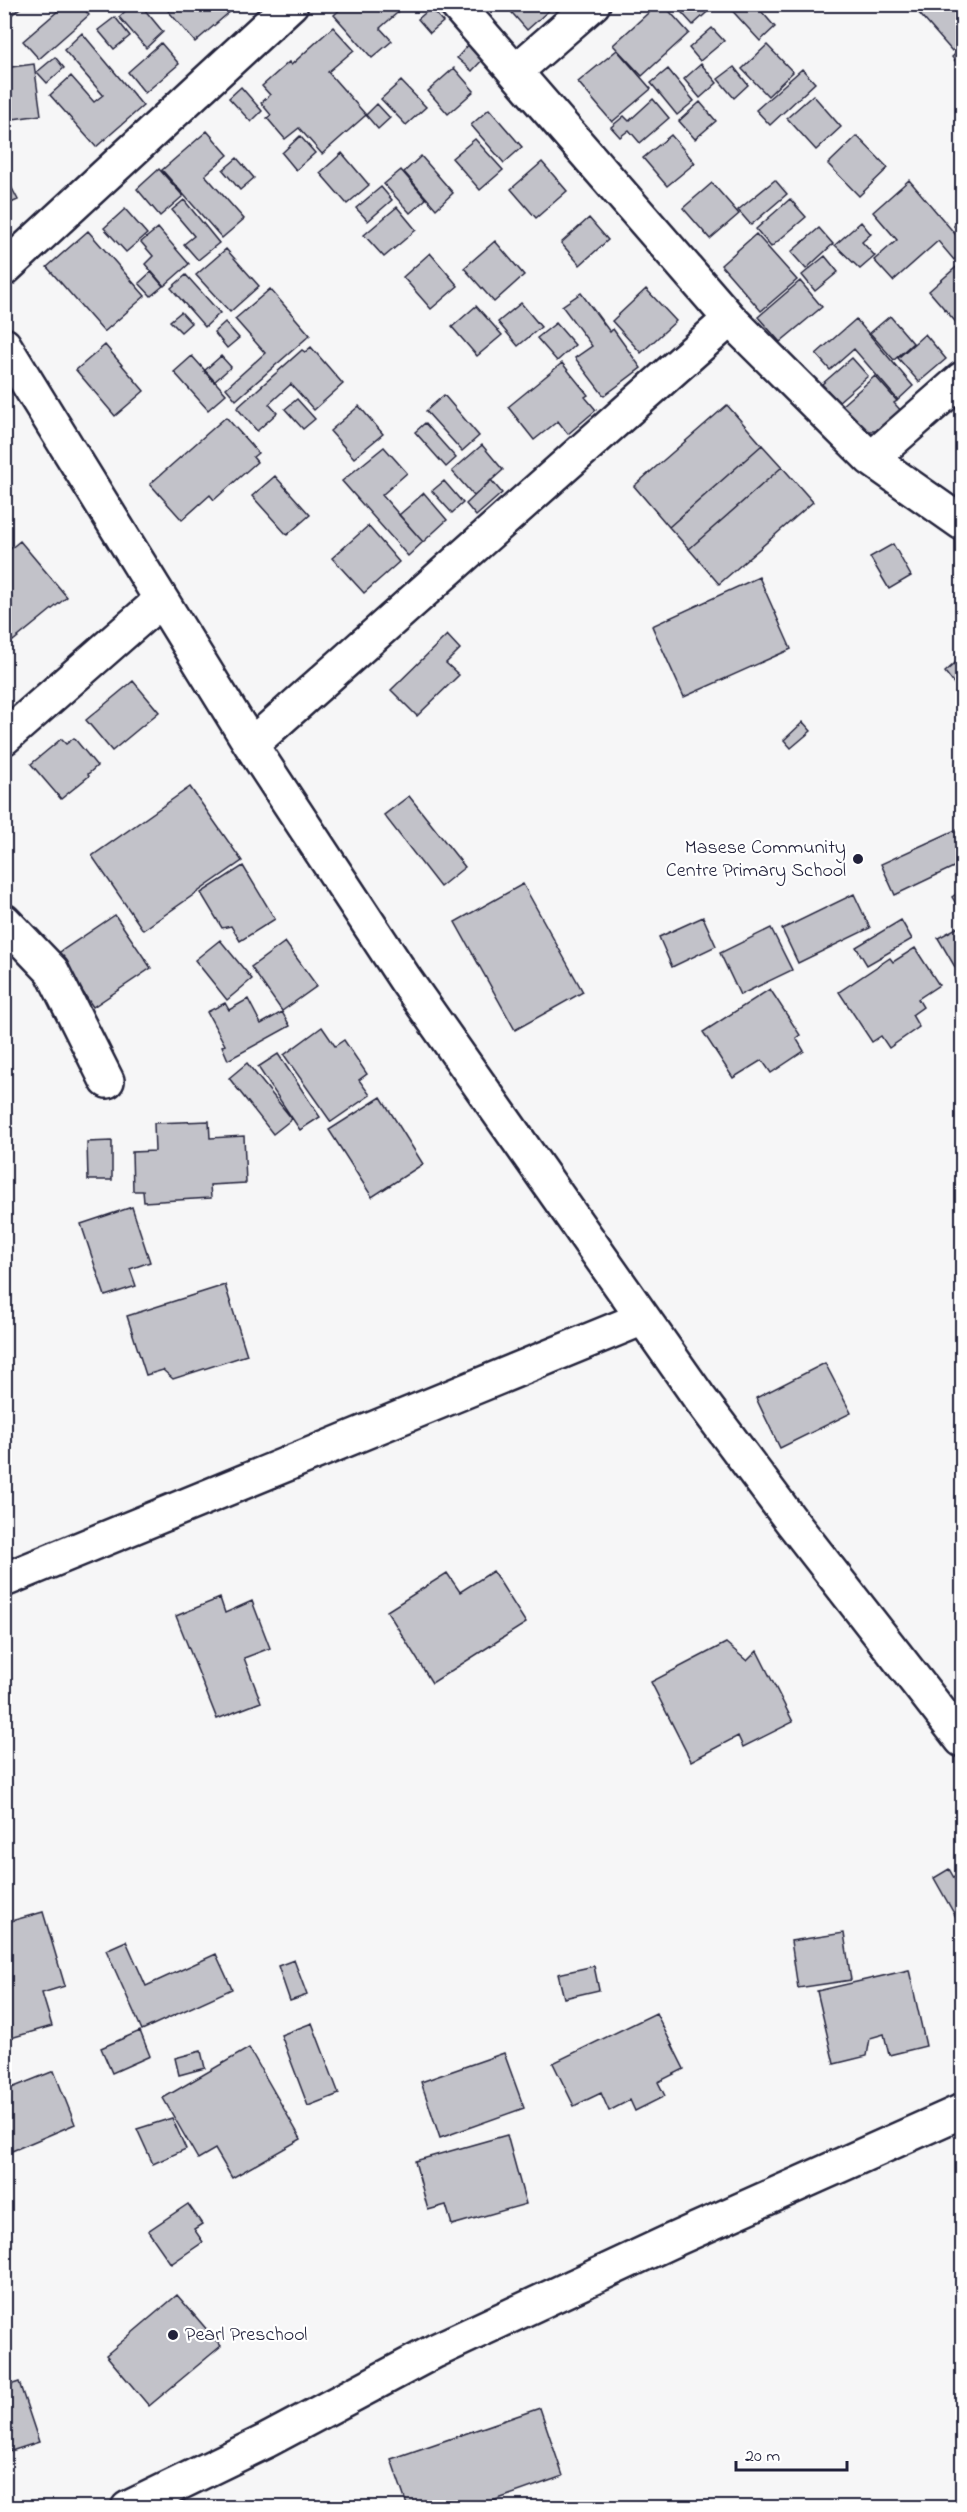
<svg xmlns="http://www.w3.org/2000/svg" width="967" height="2512" font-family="'Indie Flower',sans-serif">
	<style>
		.building { fill: #c2c2c9; stroke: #22223b; stroke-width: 1.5 }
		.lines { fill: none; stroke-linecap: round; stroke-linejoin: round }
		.minor-casing { stroke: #22223b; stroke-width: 38 }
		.minor { stroke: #fff; stroke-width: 33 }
		.poi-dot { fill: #22223b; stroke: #fff; stroke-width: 2 }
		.labels { text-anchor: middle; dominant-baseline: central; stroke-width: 4.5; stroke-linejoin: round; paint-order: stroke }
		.poi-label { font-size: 20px; fill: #22223b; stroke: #fff; text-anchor: end }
	</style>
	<rect width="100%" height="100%" fill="#f6f6f7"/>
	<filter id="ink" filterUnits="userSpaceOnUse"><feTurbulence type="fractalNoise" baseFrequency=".0167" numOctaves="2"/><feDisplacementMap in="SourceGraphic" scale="12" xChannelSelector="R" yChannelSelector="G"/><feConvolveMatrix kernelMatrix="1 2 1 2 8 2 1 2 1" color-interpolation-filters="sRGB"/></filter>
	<g filter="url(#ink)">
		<path class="building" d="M 4,4 L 24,4 L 24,5 L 4,21 Z
			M 66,4 L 80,4 L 89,15 L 39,59 L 23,41 Z
			M 133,4 L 140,4 L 163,32 L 146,48 L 119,17 Z
			M 227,4 L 232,10 L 195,42 L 163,5 Z
			M 346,4 L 401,4 L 404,7 L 380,28 L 392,41 L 372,58 L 334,15 Z
			M 508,4 L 556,4 L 527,30 L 506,6 Z
			M 658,4 L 663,4 L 689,33 L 642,76 L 613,45 Z
			M 674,4 L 716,4 L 693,25 Z
			M 726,4 L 755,4 L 775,27 L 760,41 Z
			M 925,4 L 962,4 L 962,42 L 952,51 L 917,11 Z
			M 431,8 L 443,22 L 430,33 L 418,19 Z
			M 115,17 L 130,36 L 114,49 L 98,30 Z
			M 333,27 L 354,50 L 328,72 L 366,115 L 322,154 L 299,128 L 285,139 L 267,118 L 271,115 L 261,103 L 270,95 L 262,86 L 289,62 L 291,65 Z
			M 712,28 L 724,41 L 700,61 L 689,48 Z
			M 82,33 L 143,106 L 96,147 L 50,95 L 71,76 L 94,102 L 103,95 L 64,50 Z
			M 161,43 L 179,64 L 145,93 L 128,72 Z
			M 470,43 L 485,57 L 472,71 L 457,58 Z
			M 767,45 L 793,72 L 768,96 L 742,69 Z
			M 962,48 L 962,69 L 952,57 Z
			M 617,50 L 651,89 L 612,122 L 578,82 Z
			M 55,57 L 64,68 L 47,83 L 37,72 Z
			M 34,64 L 41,115 L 6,120 L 4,68 Z
			M 701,64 L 717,83 L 700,98 L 684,79 Z
			M 734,67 L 748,85 L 734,98 L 718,79 Z
			M 454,68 L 474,91 L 448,114 L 428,91 Z
			M 668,69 L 694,101 L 677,115 L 651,83 Z
			M 802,69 L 815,83 L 770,125 L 756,110 Z
			M 401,81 L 426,107 L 406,125 L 381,99 Z
			M 241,87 L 262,111 L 251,122 L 229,98 Z
			M 813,95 L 841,127 L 816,150 L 787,118 Z
			M 653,99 L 669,118 L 640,143 L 629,130 L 620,137 L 611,127 L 624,116 L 629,121 Z
			M 700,102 L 716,121 L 695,139 L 679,121 Z
			M 377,104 L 390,118 L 378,129 L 366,115 Z
			M 489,109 L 522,147 L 504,163 L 471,125 Z
			M 207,131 L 228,155 L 205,175 L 244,219 L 222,238 L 162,170 Z
			M 671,135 L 695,163 L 667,186 L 643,158 Z
			M 300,136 L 315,153 L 296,170 L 282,153 Z
			M 857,136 L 888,168 L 859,196 L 828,164 Z
			M 475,139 L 503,170 L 480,190 L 452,158 Z
			M 342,153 L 369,185 L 347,204 L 320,173 Z
			M 421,156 L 453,193 L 436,209 L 404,172 Z
			M 237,158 L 254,178 L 240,190 L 223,170 Z
			M 542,162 L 567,191 L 536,218 L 511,189 Z
			M 159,169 L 183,196 L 160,216 L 137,189 Z
			M 401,170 L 426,199 L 410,213 L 384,184 Z
			M 4,173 L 18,200 L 4,206 Z
			M 775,180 L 787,194 L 751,225 L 738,210 Z
			M 909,180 L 962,242 L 962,252 L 954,260 L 938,241 L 893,281 L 874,260 L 897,240 L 873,212 Z
			M 712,183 L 739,214 L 710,239 L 683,208 Z
			M 381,187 L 392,200 L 368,221 L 356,208 Z
			M 790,199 L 806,217 L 771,247 L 756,229 Z
			M 184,200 L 219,243 L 198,260 L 184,244 L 194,236 L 172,210 Z
			M 397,207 L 416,230 L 384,257 L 364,235 Z
			M 125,209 L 147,234 L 126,252 L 104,228 Z
			M 589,218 L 608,240 L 580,265 L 561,243 Z
			M 962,218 L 962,235 L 954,226 Z
			M 861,222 L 871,234 L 862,242 L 875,256 L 860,269 L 835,245 Z
			M 158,228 L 189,264 L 164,286 L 145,264 L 153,256 L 141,242 Z
			M 819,228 L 833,244 L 806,269 L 791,252 Z
			M 88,231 L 145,296 L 104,332 L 47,267 Z
			M 756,234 L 797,280 L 761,311 L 721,265 Z
			M 495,241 L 524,275 L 494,302 L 464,268 Z
			M 226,249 L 259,286 L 230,312 L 196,275 Z
			M 430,253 L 458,286 L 431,309 L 403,277 Z
			M 825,256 L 838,272 L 815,291 L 802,275 Z
			M 962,262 L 962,324 L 960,327 L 929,291 Z
			M 151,272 L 163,286 L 151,296 L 139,283 Z
			M 186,275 L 220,313 L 205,327 L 171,288 Z
			M 800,281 L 822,307 L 780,342 L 758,317 Z
			M 270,289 L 310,335 L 236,400 L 226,388 L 265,353 L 235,319 Z
			M 646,289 L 676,321 L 641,353 L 612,321 Z
			M 581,293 L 610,332 L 613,329 L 641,368 L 604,396 L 575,358 L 592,346 L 562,306 Z
			M 521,303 L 541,327 L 518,346 L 498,322 Z
			M 476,306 L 502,335 L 477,356 L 452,327 Z
			M 181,312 L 191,323 L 181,332 L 170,321 Z
			M 890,316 L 913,343 L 894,360 L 870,333 Z
			M 856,319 L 913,386 L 898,400 L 854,349 L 830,370 L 816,354 Z
			M 225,322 L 239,338 L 227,348 L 214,332 Z
			M 556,323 L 575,345 L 557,361 L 537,338 Z
			M 925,334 L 946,359 L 919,382 L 898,358 Z
			M 105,345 L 144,391 L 115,416 L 76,370 Z
			M 311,347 L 343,384 L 314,410 L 291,384 L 269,404 L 277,413 L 257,431 L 237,408 L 302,350 L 305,352 Z
			M 192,356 L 226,394 L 208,410 L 174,372 Z
			M 221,356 L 231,367 L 214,382 L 204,371 Z
			M 852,358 L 868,376 L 838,402 L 822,384 Z
			M 562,363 L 588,395 L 585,397 L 596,410 L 568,434 L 558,421 L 534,440 L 508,407 Z
			M 875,376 L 897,401 L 894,403 L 902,412 L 880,431 L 862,431 L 841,406 Z
			M 444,395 L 479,436 L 462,451 L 426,411 Z
			M 297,399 L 315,419 L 303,429 L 285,409 Z
			M 727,405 L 762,445 L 669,527 L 634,486 Z
			M 359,406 L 383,434 L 354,458 L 330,431 Z
			M 226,417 L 258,453 L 253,457 L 257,462 L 214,500 L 210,495 L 182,520 L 150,484 Z
			M 425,423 L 456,458 L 446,467 L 415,432 Z
			M 482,445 L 503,470 L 474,496 L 452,471 Z
			M 762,445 L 782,467 L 689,549 L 669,527 Z
			M 384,447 L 407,473 L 382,495 L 423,542 L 408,556 L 342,481 Z
			M 782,467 L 813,502 L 719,584 L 689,549 Z
			M 275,476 L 310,515 L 287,535 L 252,496 Z
			M 491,480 L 502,493 L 476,516 L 466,504 Z
			M 444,481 L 463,503 L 452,513 L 432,491 Z
			M 424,493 L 447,520 L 423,542 L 399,515 Z
			M 368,526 L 399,562 L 364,593 L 332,558 Z
			M 20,541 L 67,597 L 13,641 L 4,631 L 4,554 Z
			M 893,544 L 911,576 L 889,589 L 870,557 Z
			M 759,577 L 791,649 L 684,697 L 652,626 Z
			M 447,635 L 460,649 L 446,663 L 459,675 L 417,716 L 391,690 Z
			M 962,657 L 962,694 L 945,672 Z
			M 133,681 L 159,712 L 112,751 L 86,720 Z
			M 803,722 L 811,731 L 791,748 L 784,740 Z
			M 74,738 L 97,766 L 88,774 L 89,776 L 61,799 L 31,764 L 61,739 L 66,744 Z
			M 190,787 L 242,861 L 143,930 L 92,856 Z
			M 409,796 L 465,867 L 440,887 L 384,815 Z
			M 962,827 L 962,863 L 895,895 L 881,864 Z
			M 243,866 L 275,919 L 240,941 L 231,926 L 222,928 L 201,893 Z
			M 523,884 L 583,992 L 515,1030 L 455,922 Z
			M 962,890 L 962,913 L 952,897 Z
			M 854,894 L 870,928 L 798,963 L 782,929 Z
			M 115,915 L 151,968 L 93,1007 L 57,954 Z
			M 703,917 L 716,946 L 672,967 L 659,937 Z
			M 901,920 L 912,939 L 867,965 L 856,947 Z
			M 962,925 L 962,979 L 938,938 Z
			M 771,928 L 792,970 L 740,995 L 720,953 Z
			M 220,940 L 252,979 L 227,1000 L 195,960 Z
			M 285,942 L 317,986 L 282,1011 L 251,967 Z
			M 915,948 L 939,985 L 918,999 L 923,1007 L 912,1015 L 919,1027 L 889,1048 L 881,1036 L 872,1042 L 839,992 L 890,958 L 893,962 Z
			M 770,989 L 800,1035 L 796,1038 L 804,1051 L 771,1073 L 762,1060 L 733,1078 L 703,1032 Z
			M 248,999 L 261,1024 L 282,1012 L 290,1026 L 228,1060 L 222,1046 L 225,1045 L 207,1012 L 225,1003 L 229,1010 Z
			M 322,1027 L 335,1046 L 344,1040 L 367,1074 L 359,1080 L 370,1095 L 331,1122 L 284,1055 Z
			M 278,1054 L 320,1117 L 300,1130 L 258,1067 Z
			M 247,1063 L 292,1119 L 273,1134 L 229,1078 Z
			M 381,1097 L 423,1164 L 372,1197 L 329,1130 Z
			M 209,1121 L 210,1138 L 244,1136 L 246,1183 L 210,1185 L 211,1198 L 144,1202 L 143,1191 L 133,1191 L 132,1152 L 155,1151 L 154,1123 Z
			M 112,1141 L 112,1180 L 88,1180 L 87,1142 Z
			M 132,1207 L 150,1262 L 130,1269 L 136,1286 L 105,1296 L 81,1224 Z
			M 225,1285 L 247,1355 L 173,1379 L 163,1370 L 146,1375 L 127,1316 Z
			M 825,1363 L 851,1413 L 780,1448 L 756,1398 Z
			M 493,1571 L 526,1623 L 432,1683 L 387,1611 L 447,1573 L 460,1592 Z
			M 220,1598 L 225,1613 L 252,1601 L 270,1648 L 244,1658 L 261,1702 L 217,1719 L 176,1616 Z
			M 726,1643 L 747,1661 L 757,1651 L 793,1722 L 743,1747 L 738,1736 L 691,1761 L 651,1682 Z
			M 949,1869 L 962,1892 L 962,1914 L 956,1917 L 934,1878 Z
			M 43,1912 L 65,1986 L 42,1993 L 52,2026 L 4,2040 L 4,1923 Z
			M 844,1933 L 851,1980 L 798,1988 L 791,1941 Z
			M 126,1941 L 146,1986 L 216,1954 L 232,1989 L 142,2030 L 106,1950 Z
			M 294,1960 L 307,1995 L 290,2001 L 278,1966 Z
			M 594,1966 L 599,1990 L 564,1998 L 558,1974 Z
			M 909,1970 L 926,2046 L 889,2055 L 884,2034 L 870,2038 L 867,2056 L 834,2064 L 817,1991 Z
			M 656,2013 L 684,2069 L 658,2082 L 665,2096 L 635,2111 L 630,2100 L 609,2111 L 601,2093 L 574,2106 L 553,2063 Z
			M 312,2023 L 339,2094 L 308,2106 L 281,2035 Z
			M 140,2031 L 150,2056 L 112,2073 L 101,2048 Z
			M 249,2048 L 301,2139 L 232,2178 L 215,2149 L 198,2159 L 163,2098 Z
			M 201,2051 L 205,2068 L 179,2075 L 175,2058 Z
			M 504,2053 L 524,2108 L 440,2138 L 421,2082 Z
			M 54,2071 L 75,2124 L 12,2151 L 4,2133 L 4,2091 Z
			M 172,2118 L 186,2149 L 153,2164 L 137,2129 Z
			M 507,2135 L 526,2204 L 452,2225 L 446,2205 L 428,2210 L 415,2161 Z
			M 188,2204 L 202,2224 L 194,2229 L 203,2242 L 171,2264 L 148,2231 Z
			M 177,2295 L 221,2346 L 149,2406 L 106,2355 Z
			M 19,2382 L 39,2442 L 5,2453 L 4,2387 Z
			M 540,2408 L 563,2476 L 473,2508 L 408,2508 L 391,2459 Z"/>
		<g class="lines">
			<g class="minor-casing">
				<path id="minor" d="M 456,4 L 730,319 L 871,459 L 962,523
					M 516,71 L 593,4
					M 4,269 L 291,4
					M 4,345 L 251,745 L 405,979 L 698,1396 L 792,1522 L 962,1740
					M 871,459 L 962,379
					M 4,738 L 160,601
					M 251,745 L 730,319
					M 4,921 L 52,971 L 107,1081
					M 4,1580 L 641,1319
					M 128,2508 L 266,2441 L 435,2351 L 671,2241 L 962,2111"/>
			</g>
			<use href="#minor" class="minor"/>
		</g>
	</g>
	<g class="poi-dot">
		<circle cx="858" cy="859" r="6"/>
		<circle cx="173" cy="2335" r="6"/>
	</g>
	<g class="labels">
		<g class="poi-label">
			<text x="846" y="848">Masese Community<tspan x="846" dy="23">Centre Primary School</tspan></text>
			<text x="185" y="2335" text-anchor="start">Pearl Preschool</text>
		</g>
	</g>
	<rect width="967" height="2512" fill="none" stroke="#fff" stroke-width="24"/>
	<rect x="12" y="12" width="943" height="2488" fill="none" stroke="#22223b" stroke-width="2" filter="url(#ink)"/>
	<path d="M736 2461v9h111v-9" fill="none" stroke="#22223b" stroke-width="3"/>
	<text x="745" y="2461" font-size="18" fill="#22223b" stroke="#ffffff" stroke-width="4.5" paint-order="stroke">20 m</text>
</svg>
